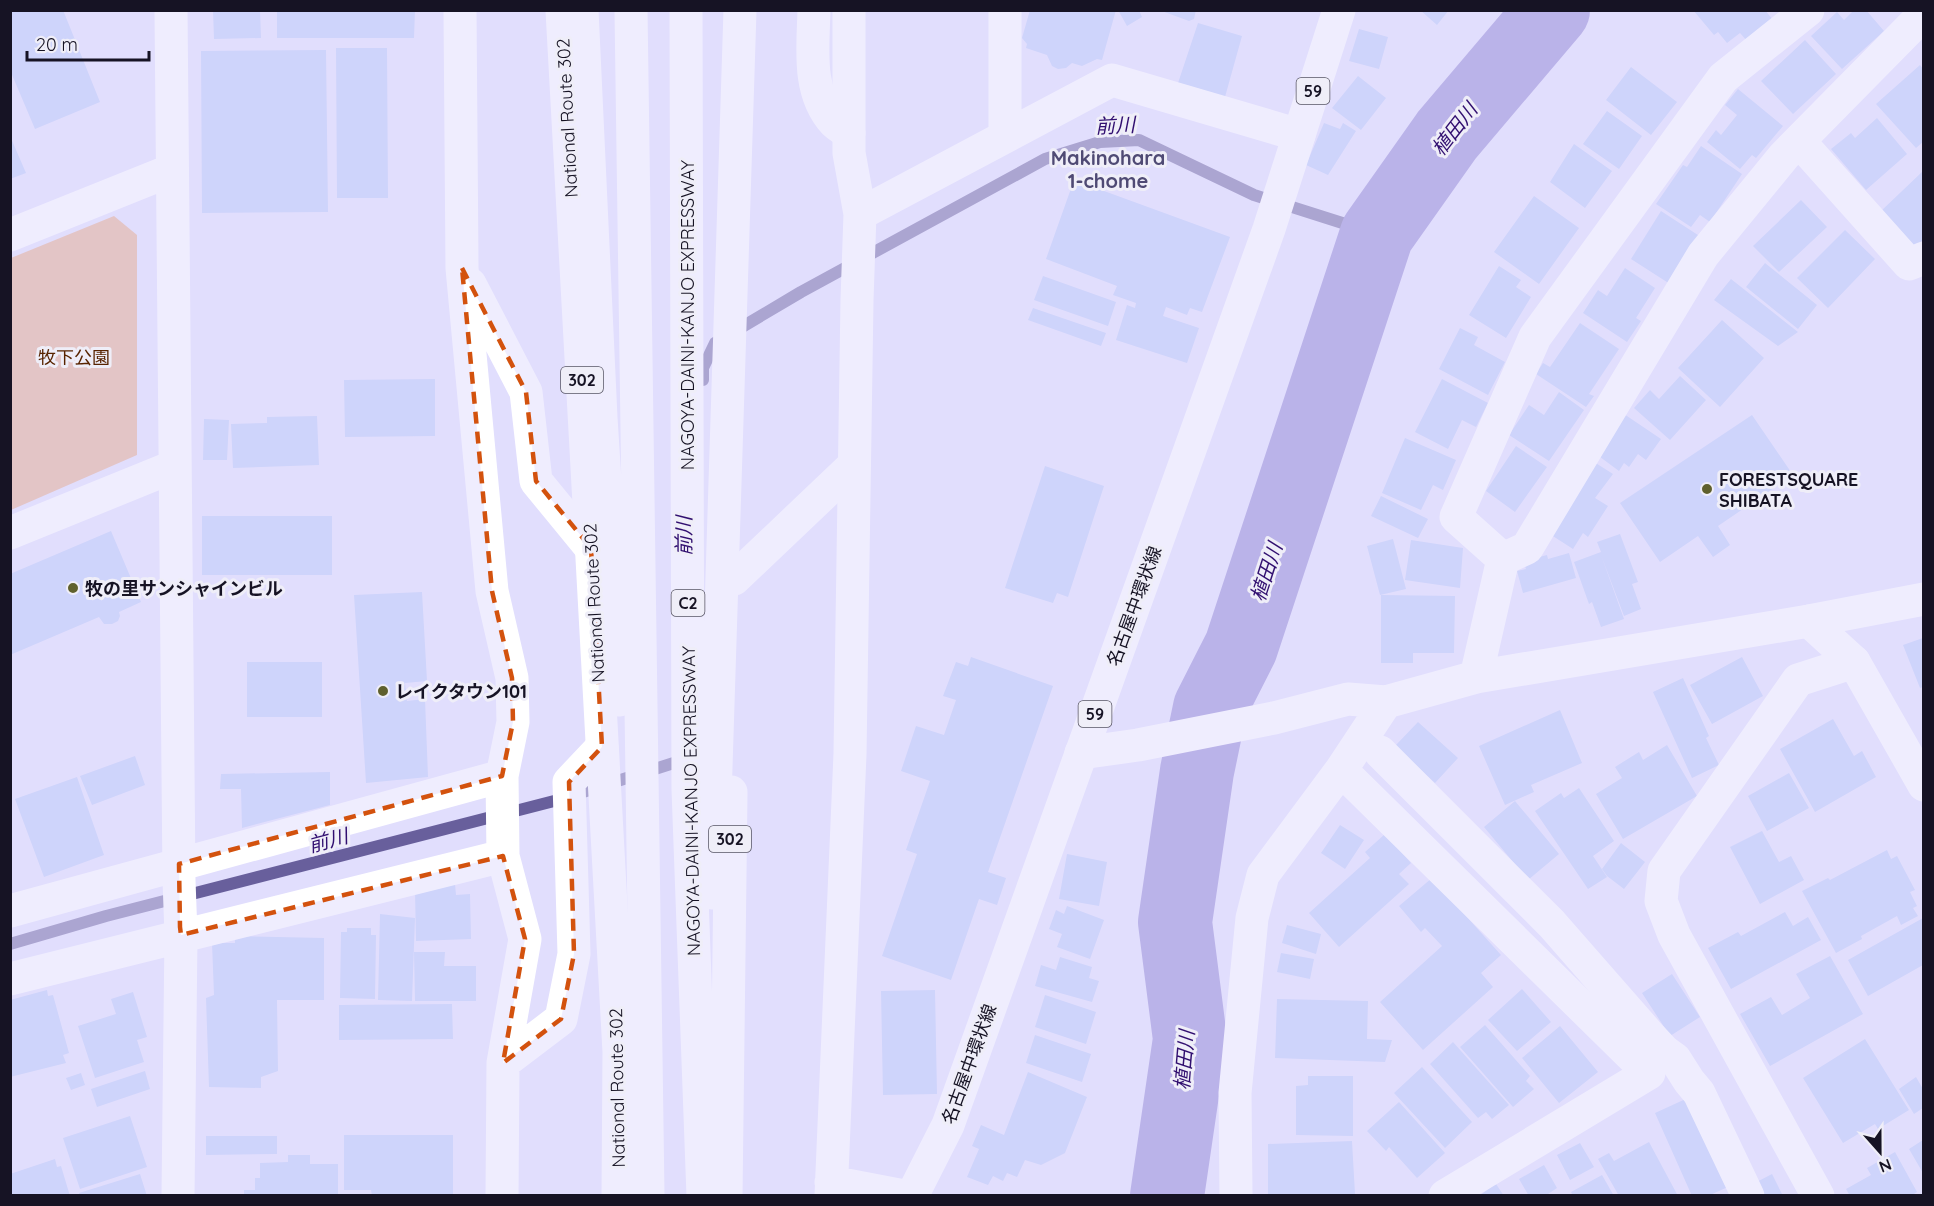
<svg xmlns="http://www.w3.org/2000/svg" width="1934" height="1206" font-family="Quicksand,'Noto Sans JP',sans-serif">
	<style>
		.green { fill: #e5a684 }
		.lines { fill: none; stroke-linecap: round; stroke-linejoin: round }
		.stream { stroke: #685f9c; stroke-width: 12 }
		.river { stroke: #8b7fd0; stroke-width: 74 }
		.building { fill: #b6c7f8 }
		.pedestrian { stroke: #fff; stroke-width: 33 }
		.minor { stroke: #fff; stroke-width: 33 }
		.tertiary { stroke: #fff; stroke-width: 33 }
		.primary { stroke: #fff; stroke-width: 33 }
		.trunk { stroke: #fff; stroke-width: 33 }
		.motorway { stroke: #fff; stroke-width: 33 }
		.marked { fill: none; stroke: #d3520e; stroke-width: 4.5; stroke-dasharray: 12 8; stroke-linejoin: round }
		.poi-dot { fill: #5f602d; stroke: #efeef8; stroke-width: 2 }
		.labels { text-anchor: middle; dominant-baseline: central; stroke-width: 6; stroke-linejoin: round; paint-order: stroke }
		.shield { fill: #efeef8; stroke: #575564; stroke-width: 1.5 }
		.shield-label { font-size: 16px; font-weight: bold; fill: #161324 }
		.street-label { font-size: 18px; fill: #161324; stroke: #efeef8 }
		.park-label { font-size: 18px; fill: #582400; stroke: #efeef8 }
		.poi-label { font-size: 18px; font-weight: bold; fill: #161324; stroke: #efeef8; text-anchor: start }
		.water-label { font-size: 20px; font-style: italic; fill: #310f70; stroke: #efeef8 }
		.neighbourhood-label { font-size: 20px; font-weight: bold; fill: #4f4a74; stroke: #efeef8 }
	</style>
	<rect width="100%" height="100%" fill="#e1defd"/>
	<path class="green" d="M 114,216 L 137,235 L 137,455 L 11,510 L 11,258 Z"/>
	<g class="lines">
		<path class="stream" d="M 703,380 L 703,368 L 715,343 L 801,292 L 1045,159 L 1100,142 L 1139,140 L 1254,195 L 1377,234
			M 10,944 L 106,916 L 558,800 L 683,760 L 685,758"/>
		<path class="river" d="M 1167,1196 L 1190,1039 L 1175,922 L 1197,771 L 1210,708 L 1241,647 L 1377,234 L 1447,135 L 1553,10"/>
	</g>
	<path class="building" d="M 10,10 L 63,10 L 100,102 L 35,129 L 10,70 Z
		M 213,10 L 260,10 L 261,38 L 214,39 Z
		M 277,10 L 415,10 L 414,38 L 277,38 Z
		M 1030,10 L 1116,10 L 1102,60 L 1097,59 L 1082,66 L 1072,63 L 1066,68 L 1058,69 L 1052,66 L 1047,55 L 1026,48 L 1027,44 L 1022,38 Z
		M 1118,10 L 1139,10 L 1142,17 L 1127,26 Z
		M 1159,10 L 1196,10 L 1194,19 L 1189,21 Z
		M 1420,10 L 1449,10 L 1437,25 Z
		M 1693,10 L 1765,10 L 1773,20 L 1747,41 L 1740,33 L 1727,43 L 1718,32 L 1714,35 Z
		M 1854,10 L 1866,10 L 1884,31 L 1842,69 L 1811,36 L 1837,12 L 1844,20 Z
		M 1198,23 L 1242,36 L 1225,97 L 1178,83 Z
		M 1359,29 L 1388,37 L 1379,69 L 1349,61 Z
		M 1805,40 L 1836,74 L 1793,114 L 1761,81 Z
		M 336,48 L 387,48 L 388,198 L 337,198 Z
		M 326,50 L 328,212 L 202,213 L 201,51 Z
		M 1920,65 L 1923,69 L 1923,142 L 1916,148 L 1876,104 Z
		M 1631,67 L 1677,102 L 1651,135 L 1606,100 Z
		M 1358,76 L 1386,98 L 1361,130 L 1332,108 Z
		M 1738,89 L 1783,126 L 1756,158 L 1752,155 L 1740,169 L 1707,142 L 1716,130 L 1721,135 L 1737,115 L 1725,105 Z
		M 1607,111 L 1642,136 L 1619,169 L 1583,144 Z
		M 1877,118 L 1907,154 L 1866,190 L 1831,149 L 1851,133 L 1855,138 Z
		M 1324,123 L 1340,129 L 1343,123 L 1356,131 L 1328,175 L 1306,165 Z
		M 10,136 L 26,173 L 10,179 Z
		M 1574,144 L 1612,171 L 1585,208 L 1550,182 Z
		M 1701,146 L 1742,174 L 1710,222 L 1700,215 L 1691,227 L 1656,204 L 1683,165 L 1687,167 Z
		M 1923,171 L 1923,240 L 1914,249 L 1880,212 Z
		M 1074,180 L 1230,237 L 1202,312 L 1190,308 L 1187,315 L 1166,307 L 1163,316 L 1199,328 L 1187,363 L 1116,340 L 1127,305 L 1135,308 L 1136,303 L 1113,295 L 1117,286 L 1046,259 Z
		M 1534,196 L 1579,228 L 1539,284 L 1494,252 Z
		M 1801,200 L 1827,227 L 1779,272 L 1753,246 Z
		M 1661,211 L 1701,237 L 1670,284 L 1631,259 Z
		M 1845,230 L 1875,259 L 1828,308 L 1797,278 Z
		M 1765,263 L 1817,305 L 1798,329 L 1746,287 Z
		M 1499,266 L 1521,280 L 1516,287 L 1531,297 L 1506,338 L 1469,315 Z
		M 1625,268 L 1655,288 L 1636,318 L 1641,321 L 1627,342 L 1583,313 L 1598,290 L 1607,296 Z
		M 1043,276 L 1116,302 L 1108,326 L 1034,300 Z
		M 1731,279 L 1798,332 L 1778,346 L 1714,300 Z
		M 1033,308 L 1106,333 L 1101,346 L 1028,320 Z
		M 1722,320 L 1764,358 L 1720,407 L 1678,368 Z
		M 1580,323 L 1619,349 L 1589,394 L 1594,396 L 1586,407 L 1536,374 L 1543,363 L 1550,367 Z
		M 1460,328 L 1478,337 L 1474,345 L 1505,362 L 1488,395 L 1439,369 Z
		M 1680,376 L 1706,400 L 1670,440 L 1634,408 L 1650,390 L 1659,399 Z
		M 435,379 L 435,436 L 345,437 L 344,380 Z
		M 1442,379 L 1488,403 L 1476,427 L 1462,420 L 1448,449 L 1415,432 Z
		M 1559,392 L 1584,410 L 1549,461 L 1509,435 L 1529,405 L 1544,415 Z
		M 1624,414 L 1661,439 L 1646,460 L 1638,454 L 1629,467 L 1624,463 L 1619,471 L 1596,454 Z
		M 1752,415 L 1793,475 L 1718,526 L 1730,545 L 1713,557 L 1698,536 L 1660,562 L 1620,503 Z
		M 317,416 L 319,465 L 233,468 L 231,424 L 267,423 L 267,417 Z
		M 204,419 L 229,420 L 227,460 L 203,460 Z
		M 1405,438 L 1456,460 L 1443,490 L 1433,485 L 1421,510 L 1382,493 Z
		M 1516,446 L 1547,467 L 1515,512 L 1486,491 Z
		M 1591,460 L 1613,474 L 1595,498 L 1608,506 L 1588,537 L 1583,533 L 1573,549 L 1545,531 Z
		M 1045,466 L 1104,486 L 1068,597 L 1057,593 L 1053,603 L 1005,588 Z
		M 1381,496 L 1428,519 L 1418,538 L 1371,516 Z
		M 202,516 L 332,516 L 332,575 L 202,575 Z
		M 111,531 L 141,602 L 119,612 L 120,616 L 118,621 L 112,624 L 104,624 L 99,617 L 10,655 L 10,574 Z
		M 1620,534 L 1638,582 L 1632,584 L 1641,609 L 1624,616 L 1601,555 L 1624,619 L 1601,627 L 1592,602 L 1589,604 L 1574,562 L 1601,552 L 1597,542 Z
		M 1393,539 L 1406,589 L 1380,595 L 1367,546 Z
		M 1411,540 L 1463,548 L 1460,588 L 1405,580 Z
		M 1569,553 L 1576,578 L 1523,593 L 1517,571 L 1526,569 L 1523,561 L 1547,555 L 1548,559 Z
		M 422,592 L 427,681 L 405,683 L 407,701 L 425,699 L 428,777 L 366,783 L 354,595 Z
		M 1381,595 L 1455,596 L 1454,653 L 1413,653 L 1413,663 L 1381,663 Z
		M 1923,638 L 1923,687 L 1920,688 L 1903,645 Z
		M 971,657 L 1053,686 L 988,872 L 1006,878 L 997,905 L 979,899 L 951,980 L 882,956 L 917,854 L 906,850 L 930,781 L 901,771 L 916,726 L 944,735 L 956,700 L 943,696 L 956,662 L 968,666 Z
		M 1742,657 L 1763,696 L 1712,724 L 1690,685 Z
		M 247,662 L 322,662 L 322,717 L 247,717 Z
		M 1683,678 L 1709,736 L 1706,738 L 1719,765 L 1692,778 L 1653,692 Z
		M 1560,710 L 1582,763 L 1531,785 L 1534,792 L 1505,805 L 1479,746 Z
		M 1833,719 L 1854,756 L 1862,751 L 1876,777 L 1815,812 L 1780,749 Z
		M 1418,722 L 1458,758 L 1435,783 L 1395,746 Z
		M 1667,745 L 1697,796 L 1623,839 L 1596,794 L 1622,778 L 1615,767 L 1639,752 L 1643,760 Z
		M 135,756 L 145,785 L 92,805 L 80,776 Z
		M 330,772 L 330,805 L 242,828 L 241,789 L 220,789 L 221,774 Z
		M 1789,773 L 1809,808 L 1767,831 L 1748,796 Z
		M 77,777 L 104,855 L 44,877 L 15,799 Z
		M 1579,788 L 1614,841 L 1593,856 L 1607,877 L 1588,889 L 1535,811 L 1561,793 L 1564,798 Z
		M 1515,801 L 1559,854 L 1528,880 L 1484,827 Z
		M 1340,825 L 1364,840 L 1345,869 L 1321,853 Z
		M 1762,831 L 1779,862 L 1791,856 L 1804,880 L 1760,904 L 1730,847 Z
		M 1385,834 L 1411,863 L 1399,874 L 1409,884 L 1339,947 L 1309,913 L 1370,858 L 1365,852 Z
		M 1621,843 L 1645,862 L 1624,889 L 1607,876 L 1602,869 Z
		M 1887,850 L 1891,859 L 1897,856 L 1915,890 L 1910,892 L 1917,906 L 1913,908 L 1918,916 L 1901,925 L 1897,916 L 1861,936 L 1862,939 L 1836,953 L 1802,891 L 1828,878 L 1830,880 Z
		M 1067,854 L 1107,862 L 1099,906 L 1059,899 Z
		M 1432,878 L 1501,955 L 1481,973 L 1493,987 L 1423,1050 L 1380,1002 L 1442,946 L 1425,928 L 1421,932 L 1399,906 Z
		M 455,884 L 456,895 L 470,894 L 471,939 L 416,941 L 415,890 Z
		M 1067,906 L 1104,920 L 1090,959 L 1057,947 L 1062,934 L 1049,929 L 1056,910 L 1064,914 Z
		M 1785,912 L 1793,926 L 1808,917 L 1821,940 L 1731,989 L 1708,948 L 1738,932 L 1741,936 Z
		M 380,914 L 415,918 L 412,1001 L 378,1000 Z
		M 1923,918 L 1923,965 L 1868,996 L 1848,960 Z
		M 1287,925 L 1321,934 L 1316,954 L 1282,943 Z
		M 347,928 L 371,928 L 371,935 L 376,935 L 375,999 L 340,998 L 341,932 L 347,932 Z
		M 235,936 L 324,938 L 324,1000 L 277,1000 L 278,1071 L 261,1077 L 261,1088 L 209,1087 L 206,998 L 214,995 L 212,943 L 235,943 Z
		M 414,952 L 445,952 L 444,966 L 476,966 L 476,1001 L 415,1001 Z
		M 1281,953 L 1314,959 L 1310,979 L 1277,972 Z
		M 1830,956 L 1863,1014 L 1770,1066 L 1740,1014 L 1771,997 L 1782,1015 L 1810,998 L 1796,974 Z
		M 1060,957 L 1092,967 L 1089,978 L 1099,981 L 1092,1002 L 1035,986 L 1041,965 L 1056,970 Z
		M 1672,974 L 1700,1017 L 1670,1036 L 1642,993 Z
		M 1522,989 L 1551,1022 L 1517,1051 L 1488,1020 Z
		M 47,990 L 48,996 L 53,995 L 69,1053 L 63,1055 L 66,1063 L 10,1077 L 10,1000 Z
		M 935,990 L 937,1094 L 883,1095 L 881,991 Z
		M 133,992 L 147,1037 L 137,1040 L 144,1062 L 95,1078 L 78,1026 L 116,1014 L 111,999 Z
		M 1045,995 L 1096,1012 L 1086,1044 L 1035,1027 Z
		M 1277,999 L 1368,1001 L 1367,1039 L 1392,1040 L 1385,1062 L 1275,1058 Z
		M 452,1004 L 453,1039 L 339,1040 L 339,1005 Z
		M 1485,1025 L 1530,1076 L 1526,1081 L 1534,1089 L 1513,1107 L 1460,1047 Z
		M 1560,1026 L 1598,1072 L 1559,1103 L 1522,1058 Z
		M 1035,1035 L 1091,1054 L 1082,1082 L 1026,1063 Z
		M 1865,1039 L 1909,1110 L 1878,1129 L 1875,1124 L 1843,1143 L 1803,1078 Z
		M 1453,1042 L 1509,1105 L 1492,1119 L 1486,1112 L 1478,1118 L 1430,1064 Z
		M 1422,1067 L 1472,1122 L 1445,1148 L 1394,1093 Z
		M 145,1071 L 150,1089 L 97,1107 L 91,1089 Z
		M 1028,1072 L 1087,1097 L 1065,1153 L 1041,1165 L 1025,1160 L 1017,1177 L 1007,1173 L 1003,1181 L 993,1176 L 988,1185 L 967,1177 L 979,1149 L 972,1146 L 981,1125 L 1004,1135 Z
		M 81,1073 L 85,1085 L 71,1090 L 66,1078 Z
		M 1308,1076 L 1353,1076 L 1353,1136 L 1296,1135 L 1296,1086 L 1308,1085 Z
		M 1916,1077 L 1923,1089 L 1923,1108 L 1914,1114 L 1899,1089 Z
		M 1690,1097 L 1730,1186 L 1708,1196 L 1692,1196 L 1655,1113 Z
		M 1399,1102 L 1445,1153 L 1417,1178 L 1389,1147 L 1386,1151 L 1367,1131 Z
		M 130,1116 L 147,1167 L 80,1189 L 63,1138 Z
		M 344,1135 L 453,1135 L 453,1196 L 372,1196 L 371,1190 L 344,1190 Z
		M 206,1136 L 277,1136 L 277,1154 L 206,1155 Z
		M 1923,1140 L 1923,1173 L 1909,1149 Z
		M 1352,1141 L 1355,1194 L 1268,1196 L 1268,1144 Z
		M 1649,1142 L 1678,1196 L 1619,1196 L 1598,1159 L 1609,1153 L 1614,1161 Z
		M 1580,1143 L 1594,1167 L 1570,1180 L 1557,1155 Z
		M 1895,1152 L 1917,1192 L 1911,1196 L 1850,1196 L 1846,1189 L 1871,1175 L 1867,1168 Z
		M 288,1155 L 310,1155 L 310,1164 L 338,1164 L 338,1196 L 244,1196 L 244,1190 L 255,1190 L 255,1178 L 260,1178 L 260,1163 L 288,1162 Z
		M 55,1159 L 57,1167 L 61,1166 L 70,1196 L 10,1196 L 10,1174 Z
		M 1544,1165 L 1557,1188 L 1545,1196 L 1529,1196 L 1519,1179 Z
		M 140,1174 L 147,1196 L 80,1196 L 79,1193 Z
		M 1772,1174 L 1783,1196 L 1751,1196 L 1747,1187 Z
		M 1602,1175 L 1614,1196 L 1573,1196 L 1571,1192 Z
		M 1496,1184 L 1504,1196 L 1479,1196 L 1494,1185 Z"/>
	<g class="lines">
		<path class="pedestrian" d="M 1380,752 L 1552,924 L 1650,1036 L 1664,1051 L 1675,1059 L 1689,1081 L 1699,1093 L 1748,1196"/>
		<path class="minor" d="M 171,10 L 179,880 L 181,935 L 178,1196
			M 460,10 L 462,268 L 492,591 L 512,678 L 513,722 L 502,776 L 503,856 L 525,939 L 503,1063 L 502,1196
			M 1005,10 L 1005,136
			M 1799,141 L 1909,264 L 1924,258
			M 860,214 L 1112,80 L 1299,135
			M 10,235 L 172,170
			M 470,284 L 526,392 L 536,481 L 591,548
			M 10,533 L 175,466
			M 1503,559 L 1527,548 L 1703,255 L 1784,156 L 1917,21
			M 1476,677 L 1503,559 L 1456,517 L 1535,337 L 1723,78 L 1808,10
			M 1081,753 L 1138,745 L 1274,718 L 1348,699 L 1386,702 L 1476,677 L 1809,621 L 1924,599
			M 1341,770 L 1649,1073 L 1445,1196
			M 10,911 L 502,776
			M 10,979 L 503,856
			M 503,1063 L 561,1019 L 574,954 L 569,782 L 602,747
			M 831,1182 L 904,1196
			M 831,1196 L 850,754 L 857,300 L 860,214 L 849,153 L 849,10
			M 1236,1196 L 1235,1093 L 1252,918 L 1263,875 L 1341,770 L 1386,702
			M 1818,1196 L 1674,935 L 1661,901 L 1664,871 L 1798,680 L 1854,662"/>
		<path class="tertiary" d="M 1809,621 L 1854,662 L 1924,785"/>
		<path class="primary" d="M 912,1196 L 948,1125 L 1269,229 L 1339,10"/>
		<path class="trunk" d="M 562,10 L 619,1052 L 618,1196
			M 814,10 C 813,48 807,92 834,122 C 838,126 844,129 849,133
			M 734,579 L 854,465
			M 726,1196 L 731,792"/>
		<path class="motorway" d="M 582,10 L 601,418 L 619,700
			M 631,10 L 648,1196
			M 686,10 L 688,789 L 703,1196
			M 712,893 L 740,10"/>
	</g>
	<path d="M0 0H1934V1206H0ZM 462,268 L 526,392 L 536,481 L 591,548 L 602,747 L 569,782 L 574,954 L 561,1019 L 503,1063 L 525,939 L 503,856 L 181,935 L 180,927 L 179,864 L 502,776 L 513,722 L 512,678 L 492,591 Z" fill="#e1defd" fill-opacity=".55" fill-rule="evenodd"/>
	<path class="marked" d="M 462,268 L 526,392 L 536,481 L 591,548 L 602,747 L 569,782 L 574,954 L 561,1019 L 503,1063 L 525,939 L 503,856 L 181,935 L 180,927 L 179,864 L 502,776 L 513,722 L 512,678 L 492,591 Z"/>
	<g class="poi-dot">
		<circle cx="1707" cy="489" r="6"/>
		<circle cx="73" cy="588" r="6"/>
		<circle cx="383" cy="691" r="6"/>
	</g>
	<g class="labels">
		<g class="shield">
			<rect x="1296.5" y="78" width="33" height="26" rx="4.5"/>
			<rect x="561" y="367" width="42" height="26" rx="4.5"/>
			<rect x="671.5" y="590" width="33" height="26" rx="4.5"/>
			<rect x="1078.5" y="701" width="33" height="26" rx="4.5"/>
			<rect x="709" y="826" width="42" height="26" rx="4.5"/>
		</g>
		<g class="shield-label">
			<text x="1313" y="91">59</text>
			<text x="582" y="380">302</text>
			<text x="688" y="603">C2</text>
			<text x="1095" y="714">59</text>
			<text x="730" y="839">302</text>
		</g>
		<g class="street-label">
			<text transform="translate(567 118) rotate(-93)">National Route 302</text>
			<text transform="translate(687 315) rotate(-90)">NAGOYA-DAINI-KANJO EXPRESSWAY</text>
			<text transform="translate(594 603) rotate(-93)">National Route 302</text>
			<text transform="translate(1134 606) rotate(-70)">名古屋中環状線</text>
			<text transform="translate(691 801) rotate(-91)">NAGOYA-DAINI-KANJO EXPRESSWAY</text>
			<text transform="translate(969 1064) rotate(-70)">名古屋中環状線</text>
			<text transform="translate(617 1088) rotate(-91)">National Route 302</text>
		</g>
		<g class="park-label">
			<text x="74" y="357">牧下公園</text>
		</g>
		<g class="poi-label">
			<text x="1719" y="479">FORESTSQUARE<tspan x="1719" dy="21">SHIBATA</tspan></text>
			<text x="85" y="588">牧の里サンシャインビル</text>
			<text x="395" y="691">レイクタウン101</text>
		</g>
		<g class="water-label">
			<text transform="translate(1115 125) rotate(-3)">前川</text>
			<text transform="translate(1454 129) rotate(-52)">植田川</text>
			<text transform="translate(683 536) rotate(-90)">前川</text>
			<text transform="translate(1266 572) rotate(-72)">植田川</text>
			<text transform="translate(328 840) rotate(-15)">前川</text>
			<text transform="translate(1184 1060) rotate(-85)">植田川</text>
		</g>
		<g class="neighbourhood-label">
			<text x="1108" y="157">Makinohara<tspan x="1108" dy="23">1-chome</tspan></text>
		</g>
	</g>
	<rect width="1934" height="1206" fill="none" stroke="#161324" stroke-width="24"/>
	<g transform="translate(1880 1152) rotate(159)" stroke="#efeef8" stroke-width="4.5" paint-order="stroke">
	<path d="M0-4.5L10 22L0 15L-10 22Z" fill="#161324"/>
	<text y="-9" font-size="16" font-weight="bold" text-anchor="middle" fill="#161324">N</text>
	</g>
	<path d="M27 51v9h122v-9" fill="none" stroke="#161324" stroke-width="3"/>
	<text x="36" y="51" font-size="18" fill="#161324" stroke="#efeef8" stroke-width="4.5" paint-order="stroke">20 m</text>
</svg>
